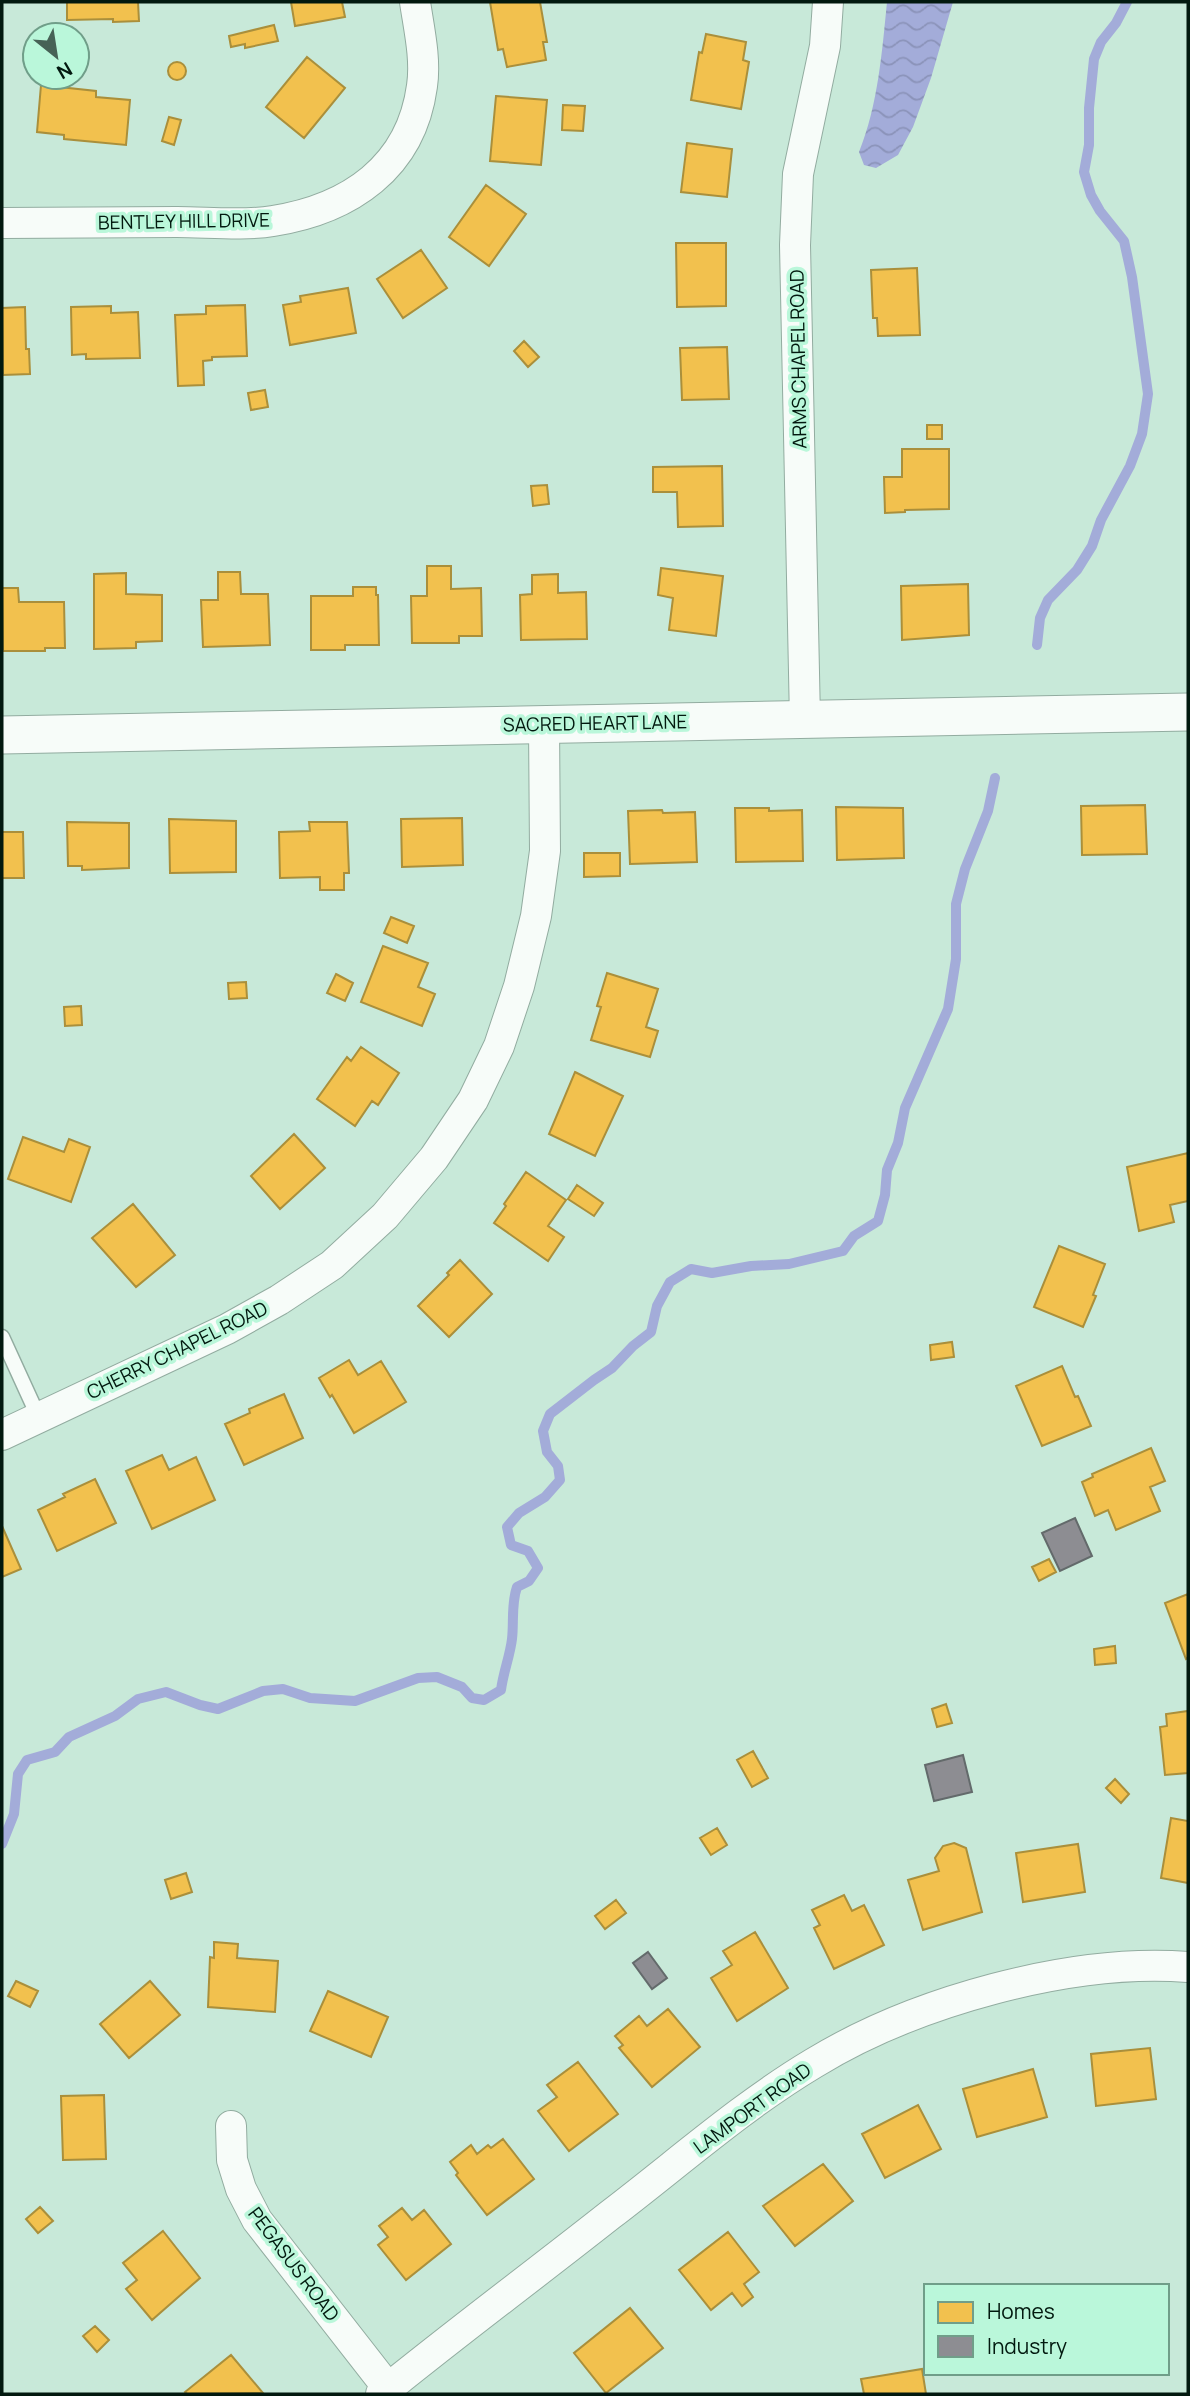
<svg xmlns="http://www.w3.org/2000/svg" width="1190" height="2396" font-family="Manrope,sans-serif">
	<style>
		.water { fill: url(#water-waves) }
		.homes { fill: #f2c14e; stroke: #aa8f3b; stroke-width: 2 }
		.industry { fill: #8d8d92; stroke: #636a6b; stroke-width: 2 }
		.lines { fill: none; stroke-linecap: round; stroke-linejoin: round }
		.stream { stroke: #a3acd9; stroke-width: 10 }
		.service-casing { stroke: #92aca0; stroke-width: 17 }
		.minor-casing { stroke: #92aca0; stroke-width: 32 }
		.tertiary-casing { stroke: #92aca0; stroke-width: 39 }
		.service { stroke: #f7fcf9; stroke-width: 14 }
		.minor { stroke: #f7fcf9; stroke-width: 30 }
		.tertiary { stroke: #f7fcf9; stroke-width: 37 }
		.labels { text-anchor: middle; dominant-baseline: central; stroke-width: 7; stroke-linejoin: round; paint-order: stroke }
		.street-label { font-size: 19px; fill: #02190f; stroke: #baf7da }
	</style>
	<defs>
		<pattern id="water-waves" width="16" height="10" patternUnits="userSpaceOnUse" patternTransform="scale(1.75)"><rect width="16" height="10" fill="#a3acd9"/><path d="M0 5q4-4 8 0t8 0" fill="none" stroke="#8b93b9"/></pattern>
	</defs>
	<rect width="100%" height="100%" fill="#c8e9d9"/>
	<path class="water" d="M 887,2 L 953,2 L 931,78 L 913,127 L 898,155 L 876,168 L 864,165 L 859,152 C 878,105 882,52 887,2 Z"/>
	<path class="homes" d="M 67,2 L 138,2 L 139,21 L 113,22 L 113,19 L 67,20 Z
		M 291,2 L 342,2 L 345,17 L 295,26 Z
		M 490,2 L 540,2 L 547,42 L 543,42 L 546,60 L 507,67 L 503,49 L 498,50 Z
		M 274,25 L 278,41 L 245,48 L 245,44 L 231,47 L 229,36 Z
		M 706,34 L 746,42 L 743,60 L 749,62 L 741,109 L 691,100 L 699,52 L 702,53 Z
		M 307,57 L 345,88 L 304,138 L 266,107 Z
		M168 71a9 9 0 1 1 18 0a9 9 0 1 1-18 0Z
		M 41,85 L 96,91 L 96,97 L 130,100 L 126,145 L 64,139 L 64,135 L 37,132 Z
		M 496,96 L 547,100 L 541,165 L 490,161 Z
		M 563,105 L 585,106 L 583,131 L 562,130 Z
		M 169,117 L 181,120 L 174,145 L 162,141 Z
		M 687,143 L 732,149 L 727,197 L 681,192 Z
		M 486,185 L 526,214 L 489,266 L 449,237 Z
		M 676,243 L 726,243 L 726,306 L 677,307 Z
		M 421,250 L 447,288 L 403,318 L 377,279 Z
		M 917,268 L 920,335 L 878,336 L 877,318 L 873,318 L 871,270 Z
		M 348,288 L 356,333 L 290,345 L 283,305 L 301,302 L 300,296 Z
		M 245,305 L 247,356 L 212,357 L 212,360 L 203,361 L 204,385 L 178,386 L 175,315 L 206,314 L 206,306 Z
		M 111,306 L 111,313 L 138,312 L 140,358 L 86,359 L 86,354 L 72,355 L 71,307 Z
		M 25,307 L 26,349 L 29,349 L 30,374 L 3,375 L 2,308 Z
		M 524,341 L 539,357 L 528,367 L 514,351 Z
		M 727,347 L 729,399 L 682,400 L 680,348 Z
		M 265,390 L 268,407 L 251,410 L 248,393 Z
		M 927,425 L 942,425 L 942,439 L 927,439 Z
		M 902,449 L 949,449 L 949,509 L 905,510 L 905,512 L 885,513 L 884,477 L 902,477 Z
		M 722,466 L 723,526 L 678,527 L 677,492 L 653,492 L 653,467 Z
		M 547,485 L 549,504 L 533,506 L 531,486 Z
		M 427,566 L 451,566 L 451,589 L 481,588 L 482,636 L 459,636 L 459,643 L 412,643 L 411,596 L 427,596 Z
		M 661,568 L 723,576 L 716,636 L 669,630 L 673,598 L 658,595 Z
		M 218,572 L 240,572 L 241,594 L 268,594 L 270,645 L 203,647 L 201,600 L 218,600 Z
		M 126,573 L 126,594 L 162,595 L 162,641 L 136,642 L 136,648 L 94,649 L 94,574 Z
		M 558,574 L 558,593 L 586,592 L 587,639 L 521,640 L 520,595 L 532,594 L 532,575 Z
		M 968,584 L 969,635 L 902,640 L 901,586 Z
		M 353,587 L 376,587 L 376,595 L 378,595 L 379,645 L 345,645 L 345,650 L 311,650 L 311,596 L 353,596 Z
		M 2,588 L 18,588 L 19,602 L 64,602 L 65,648 L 45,648 L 45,651 L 3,651 Z
		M 1145,805 L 1147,854 L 1082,855 L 1081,806 Z
		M 836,807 L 903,808 L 904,858 L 837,860 Z
		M 735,808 L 769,808 L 769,811 L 802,810 L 803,861 L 736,862 Z
		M 662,810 L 663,813 L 695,812 L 697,862 L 630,864 L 628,811 Z
		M 462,818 L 463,865 L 402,867 L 401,819 Z
		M 169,819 L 236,821 L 236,872 L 170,873 Z
		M 67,822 L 129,823 L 129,868 L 82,870 L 82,866 L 68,866 Z
		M 309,822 L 347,822 L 349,873 L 344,873 L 344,890 L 320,890 L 320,877 L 280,878 L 279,832 L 310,831 Z
		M 2,832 L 23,832 L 24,878 L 2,878 Z
		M 584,853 L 620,853 L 620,876 L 584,877 Z
		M 391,917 L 414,926 L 407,943 L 384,933 Z
		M 383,946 L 428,963 L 418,987 L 435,994 L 422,1026 L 361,1002 Z
		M 607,973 L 658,989 L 646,1027 L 658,1031 L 650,1057 L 591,1040 L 601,1007 L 597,1006 Z
		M 336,974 L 353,983 L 345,1001 L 327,993 Z
		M 246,982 L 247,998 L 229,999 L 228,983 Z
		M 81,1006 L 82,1025 L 65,1026 L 64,1007 Z
		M 361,1047 L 399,1073 L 378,1105 L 372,1101 L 355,1126 L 317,1099 L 347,1057 L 351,1061 Z
		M 575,1072 L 623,1096 L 595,1156 L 549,1134 Z
		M 294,1134 L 325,1168 L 280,1209 L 251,1176 Z
		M 23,1137 L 64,1152 L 69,1139 L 90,1147 L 71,1202 L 8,1179 Z
		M 1188,1153 L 1188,1201 L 1170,1205 L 1174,1222 L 1139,1231 L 1127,1167 Z
		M 526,1172 L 566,1200 L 548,1226 L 564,1237 L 548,1261 L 494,1223 L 506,1206 L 504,1204 Z
		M 577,1185 L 603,1203 L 594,1216 L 568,1199 Z
		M 133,1204 L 175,1255 L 136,1287 L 92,1238 Z
		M 1059,1246 L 1105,1264 L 1093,1295 L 1096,1296 L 1083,1327 L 1034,1307 Z
		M 460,1260 L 492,1294 L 449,1337 L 418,1306 L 449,1275 L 447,1273 Z
		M 952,1342 L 954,1357 L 931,1360 L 930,1345 Z
		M 349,1360 L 358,1375 L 381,1361 L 406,1402 L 354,1433 L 332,1395 L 330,1397 L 319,1378 Z
		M 1062,1366 L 1075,1397 L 1078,1396 L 1091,1426 L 1042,1446 L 1016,1386 Z
		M 284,1394 L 303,1438 L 244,1465 L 225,1424 L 250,1413 L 249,1409 Z
		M 1151,1448 L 1165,1481 L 1150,1487 L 1160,1511 L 1116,1530 L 1108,1510 L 1095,1516 L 1082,1482 L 1093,1477 L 1092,1474 Z
		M 162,1455 L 169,1470 L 196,1457 L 215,1500 L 152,1529 L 126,1471 Z
		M 95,1479 L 116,1523 L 57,1551 L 38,1510 L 65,1497 L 63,1494 Z
		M 2,1526 L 21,1569 L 2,1577 Z
		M 1049,1559 L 1056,1572 L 1039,1581 L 1032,1567 Z
		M 1188,1594 L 1188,1658 L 1186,1659 L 1165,1603 Z
		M 1115,1646 L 1116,1663 L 1095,1665 L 1094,1649 Z
		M 946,1704 L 952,1723 L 937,1727 L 932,1709 Z
		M 1188,1711 L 1188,1773 L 1165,1775 L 1160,1727 L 1167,1726 L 1166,1714 Z
		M 753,1751 L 768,1778 L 752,1787 L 737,1760 Z
		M 1115,1779 L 1129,1794 L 1121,1803 L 1106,1788 Z
		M 1171,1818 L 1188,1821 L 1188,1883 L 1161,1878 Z
		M 717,1828 L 727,1845 L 711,1855 L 700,1838 Z
		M 954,1843 L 966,1848 L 982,1912 L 923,1930 L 908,1880 L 939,1871 L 935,1858 L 943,1846 Z
		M 1078,1844 L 1085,1892 L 1023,1902 L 1016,1853 Z
		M 186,1873 L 192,1892 L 171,1899 L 165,1880 Z
		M 844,1895 L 852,1911 L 864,1905 L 884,1945 L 834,1969 L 814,1928 L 820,1925 L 812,1910 Z
		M 616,1900 L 626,1913 L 605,1929 L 595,1916 Z
		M 755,1932 L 788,1988 L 737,2021 L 711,1978 L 732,1965 L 723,1951 Z
		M 214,1942 L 238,1944 L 237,1958 L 278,1961 L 275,2012 L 208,2007 L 210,1957 L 214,1958 Z
		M 16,1981 L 38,1991 L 30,2007 L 8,1996 Z
		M 150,1981 L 180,2015 L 129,2058 L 100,2024 Z
		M 328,1991 L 388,2017 L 371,2057 L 310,2031 Z
		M 668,2009 L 700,2047 L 652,2087 L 619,2048 L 623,2045 L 615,2036 L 639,2016 L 647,2026 Z
		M 1150,2048 L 1156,2099 L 1096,2106 L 1091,2054 Z
		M 578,2062 L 618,2114 L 569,2151 L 538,2111 L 557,2097 L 547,2085 Z
		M 1033,2069 L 1047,2117 L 977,2137 L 963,2089 Z
		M 104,2095 L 106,2159 L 63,2160 L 61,2096 Z
		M 918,2105 L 941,2149 L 885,2178 L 862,2134 Z
		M 503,2139 L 534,2179 L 487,2215 L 456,2175 L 458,2173 L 450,2162 L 471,2145 L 477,2154 L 488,2145 L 491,2148 Z
		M 823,2164 L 853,2201 L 795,2246 L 763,2206 Z
		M 40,2207 L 53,2221 L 38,2233 L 26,2219 Z
		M 402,2208 L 412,2220 L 424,2210 L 451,2244 L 406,2280 L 378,2245 L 388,2237 L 379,2226 Z
		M 163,2231 L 200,2278 L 152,2320 L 126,2289 L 137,2280 L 123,2263 Z
		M 728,2232 L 759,2272 L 744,2284 L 753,2297 L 742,2306 L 732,2293 L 711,2310 L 679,2270 Z
		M 630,2308 L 663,2348 L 606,2393 L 574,2353 Z
		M 95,2326 L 109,2340 L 97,2352 L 83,2336 Z
		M 231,2355 L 263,2393 L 187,2394 L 185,2392 Z
		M 922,2369 L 926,2394 L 864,2394 L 861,2379 Z"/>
	<path class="industry" d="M 1075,1518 L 1092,1556 L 1060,1571 L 1042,1533 Z
		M 963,1755 L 972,1792 L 934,1801 L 925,1765 Z
		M 648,1952 L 667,1978 L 652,1989 L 633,1963 Z"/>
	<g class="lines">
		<path class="stream" d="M 1037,645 L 1040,618 L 1048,600 L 1077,570 L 1092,546 L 1101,520 L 1130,466 L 1142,434 L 1148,394 L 1132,277 L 1124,241 L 1100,211 L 1091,195 L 1084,172 L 1089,145 L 1089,108 L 1094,59 L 1101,42 L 1116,23 L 1127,2
			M 2,1844 L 14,1814 L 18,1774 L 27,1760 L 55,1752 L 69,1737 L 115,1716 L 138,1699 L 166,1692 L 200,1705 L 218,1709 L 263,1691 L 283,1689 L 310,1698 L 355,1701 L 418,1678 L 437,1677 L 462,1687 L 472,1698 L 484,1700 L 501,1690 C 503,1673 510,1656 512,1639 C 514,1622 511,1604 517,1587 L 529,1581 L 538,1568 L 528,1551 L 511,1545 L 507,1527 L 519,1513 L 545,1497 L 560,1480 L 558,1466 L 547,1452 L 543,1431 L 550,1414 L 594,1380 L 612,1368 L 633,1346 L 651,1332 L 657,1306 L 670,1282 L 691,1269 L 712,1273 L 751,1266 L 789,1264 L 843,1251 L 854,1236 L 878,1221 L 885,1195 L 887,1170 L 898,1143 L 905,1108 L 948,1009 L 956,959 L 956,904 L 965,869 L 988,811 L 995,778"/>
		<g class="service-casing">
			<path id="service" d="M 2,1337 L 39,1418"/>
		</g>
		<g class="minor-casing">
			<path id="minor" d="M 2,223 C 60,223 119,222 177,222 C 207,222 244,226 273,221 C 349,209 411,168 422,86 C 426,59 419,29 415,2
				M 805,720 L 795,245 L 798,174 L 825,46 L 828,2
				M 2,1435 L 227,1329 L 279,1300 L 332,1265 L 385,1216 L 434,1158 L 473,1100 L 499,1046 L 519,986 L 536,916 L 545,851 L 544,724
				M 231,2126 L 232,2160 L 241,2189 L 257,2220 L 388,2388
				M 381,2394 C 456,2333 534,2275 610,2215 C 677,2164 742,2106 814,2063 C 914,2002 1070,1958 1188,1967"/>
		</g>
		<g class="tertiary-casing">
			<path id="tertiary" d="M 2,735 L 1188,712"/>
		</g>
		<use href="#service" class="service"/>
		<use href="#minor" class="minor"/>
		<use href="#tertiary" class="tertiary"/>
	</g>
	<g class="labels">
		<g class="street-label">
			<text transform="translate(184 221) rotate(-1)">BENTLEY HILL DRIVE</text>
			<text transform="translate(798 359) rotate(-91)">ARMS CHAPEL ROAD</text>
			<text transform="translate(595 723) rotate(-1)">SACRED HEART LANE</text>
			<text transform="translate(177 1350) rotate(-26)">CHERRY CHAPEL ROAD</text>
			<text transform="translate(752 2108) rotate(-36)">LAMPORT ROAD</text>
			<text transform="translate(294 2264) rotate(53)">PEGASUS ROAD</text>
		</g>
	</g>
	<rect width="1190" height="2396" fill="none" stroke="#02190f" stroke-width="7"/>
	<rect x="924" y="2284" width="245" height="91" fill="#baf7da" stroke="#709e89" stroke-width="2"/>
	<rect x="938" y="2302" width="35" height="21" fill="#f2c14e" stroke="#709e89" stroke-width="2"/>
	<text x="987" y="2319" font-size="21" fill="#02190f">Homes</text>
	<rect x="938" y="2336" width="35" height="21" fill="#8d8d92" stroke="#709e89" stroke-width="2"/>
	<text x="987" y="2354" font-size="21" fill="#02190f">Industry</text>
	<g transform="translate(56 56) rotate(150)"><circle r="33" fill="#baf7da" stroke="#709e89" stroke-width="2"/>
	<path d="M0-5L12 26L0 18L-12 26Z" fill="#476256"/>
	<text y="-10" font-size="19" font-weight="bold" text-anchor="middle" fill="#02190f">N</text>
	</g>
</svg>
